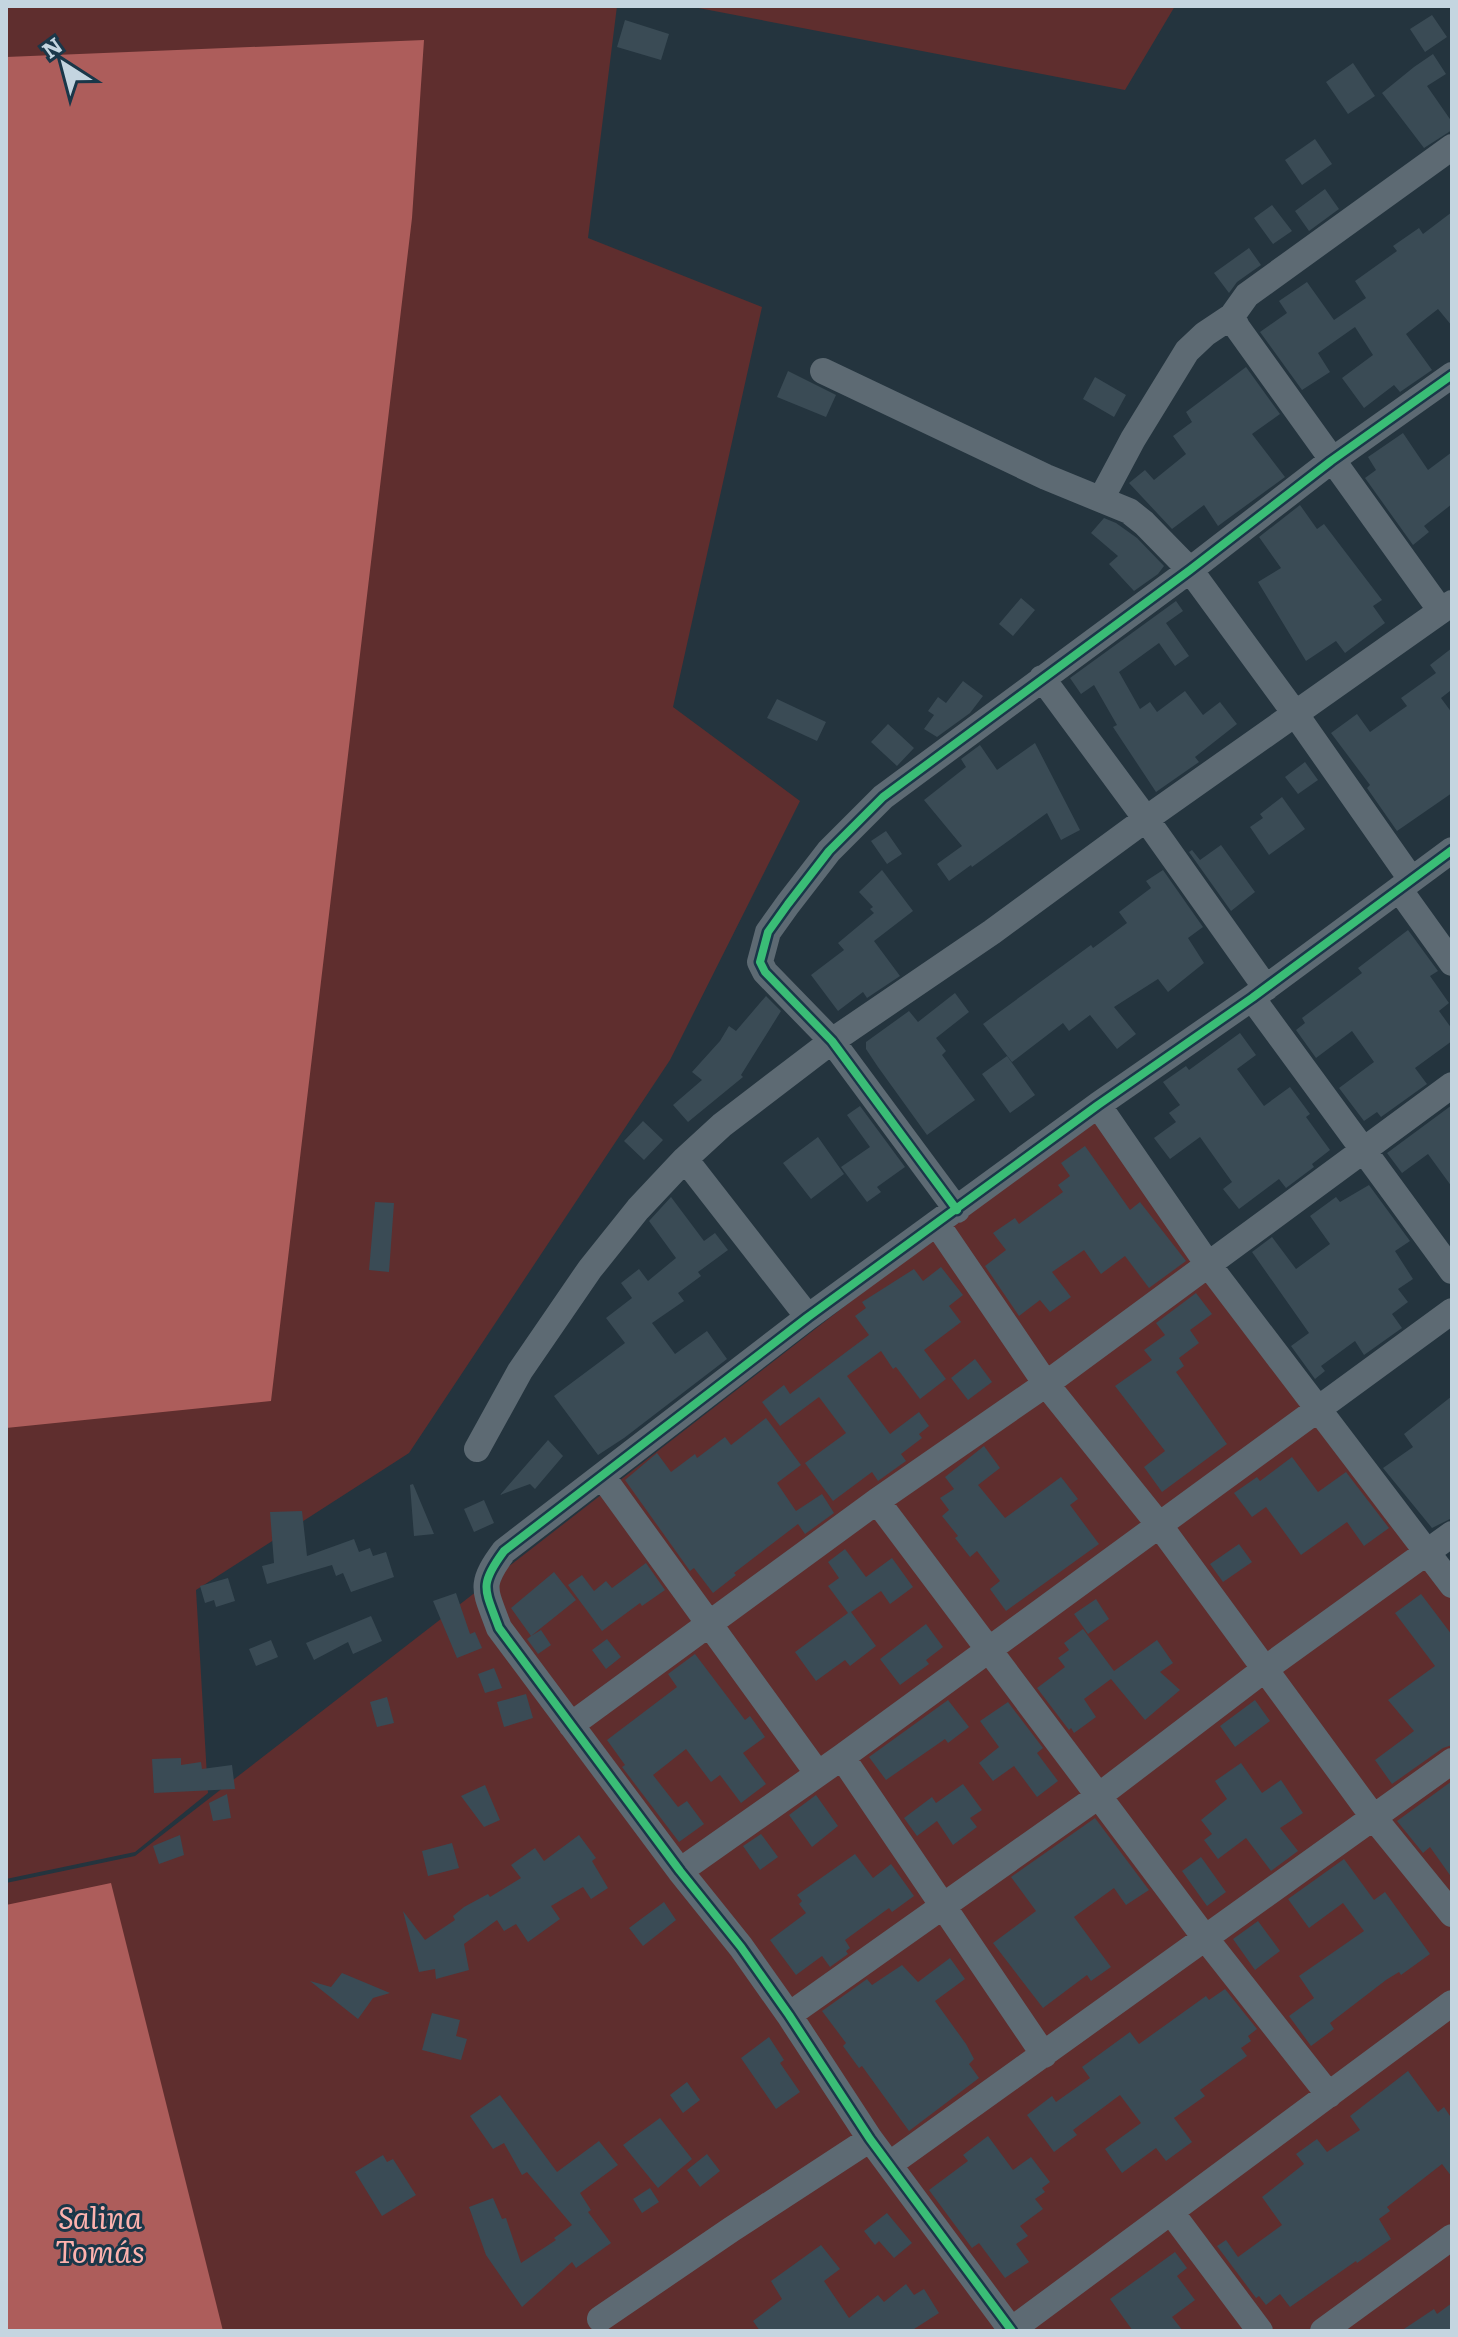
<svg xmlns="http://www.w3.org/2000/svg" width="1458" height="2337" font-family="Literata,serif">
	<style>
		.green { fill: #5f2e2e }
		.water { fill: #ad5d5b }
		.building { fill: #3a4b55 }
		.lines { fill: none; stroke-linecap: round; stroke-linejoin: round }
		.street { stroke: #5d6a73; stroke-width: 26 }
		.cycleway-casing { stroke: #1a3749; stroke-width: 13 }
		.cycleway { stroke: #3abd76; stroke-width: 8 }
		.labels { text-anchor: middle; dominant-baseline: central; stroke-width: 6; stroke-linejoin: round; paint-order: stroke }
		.water-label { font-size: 30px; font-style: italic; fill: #fdb2ae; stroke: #1a3749 }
	</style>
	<rect width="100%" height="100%" fill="#24343e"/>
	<path class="green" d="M 6,6 L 617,6 L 588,238 L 762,307 L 673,707 L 800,801 L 670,1060 L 409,1453 L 196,1590 L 208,1793 L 135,1852 L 6,1879 Z
		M 688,6 L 1175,6 L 1125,90 Z
		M 1094,1113 L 1452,1582 L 1452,2331 L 6,2331 L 6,1883 L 135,1856 Z"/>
	<path class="water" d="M 424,40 L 412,218 L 271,1401 L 6,1428 L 6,57 Z
		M 111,1883 L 223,2331 L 6,2331 L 6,1905 Z"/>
	<path class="building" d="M 1432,15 L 1447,37 L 1425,52 L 1410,29 Z
		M 625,20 L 669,34 L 661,60 L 617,47 Z
		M 1433,54 L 1446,74 L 1427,86 L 1452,122 L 1452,130 L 1424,148 L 1382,93 L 1414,67 Z
		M 1353,63 L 1375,96 L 1348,114 L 1326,82 Z
		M 1315,139 L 1332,164 L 1302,185 L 1285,160 Z
		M 1325,189 L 1339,209 L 1309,231 L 1295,211 Z
		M 1272,205 L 1292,231 L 1273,244 L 1254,218 Z
		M 1452,212 L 1452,326 L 1438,309 L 1406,334 L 1432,370 L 1400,392 L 1394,385 L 1364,408 L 1342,378 L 1373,355 L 1355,327 L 1318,353 L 1330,372 L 1302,390 L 1260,332 L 1287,313 L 1279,301 L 1307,282 L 1334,320 L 1366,298 L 1355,281 L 1397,251 L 1393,246 L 1419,228 L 1423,234 Z
		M 1249,248 L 1261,265 L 1237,282 L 1229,293 L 1214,273 Z
		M 1246,367 L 1280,414 L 1252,434 L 1285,477 L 1218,526 L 1204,505 L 1172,529 L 1129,483 L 1145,470 L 1154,480 L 1186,454 L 1173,436 L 1192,422 L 1186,412 Z
		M 788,371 L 836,395 L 826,417 L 777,397 Z
		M 1095,377 L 1126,395 L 1114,417 L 1083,399 Z
		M 1403,433 L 1428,470 L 1452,452 L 1452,504 L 1424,526 L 1429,532 L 1413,545 L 1365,478 L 1376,470 L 1368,457 Z
		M 1300,505 L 1317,529 L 1324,524 L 1382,600 L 1373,606 L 1385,623 L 1345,653 L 1336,641 L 1306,661 L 1258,582 L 1281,568 L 1259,537 Z
		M 1104,518 L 1116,523 L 1137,538 L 1164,566 L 1158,574 L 1134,591 L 1109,564 L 1118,556 L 1091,533 Z
		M 1021,598 L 1035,610 L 1013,636 L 999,624 Z
		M 1176,601 L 1183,611 L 1166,623 L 1189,656 L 1175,666 L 1159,643 L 1119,672 L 1140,709 L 1150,702 L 1157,712 L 1185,691 L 1203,715 L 1220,702 L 1237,724 L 1195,757 L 1199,762 L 1156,792 L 1113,727 L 1117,725 L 1094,685 L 1081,694 L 1070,678 Z
		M 1452,648 L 1452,694 L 1450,691 L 1441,698 L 1452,713 L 1452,793 L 1397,831 L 1367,788 L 1370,785 L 1331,733 L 1357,714 L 1370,732 L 1407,706 L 1401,698 L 1436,673 L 1430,665 Z
		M 963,681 L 983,696 L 970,713 L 937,737 L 924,729 L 934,715 L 928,711 L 938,697 L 946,703 Z
		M 777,699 L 826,722 L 817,741 L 767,718 Z
		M 888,724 L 914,748 L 897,766 L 871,742 Z
		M 1035,743 L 1080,830 L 1061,840 L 1047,813 L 972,867 L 971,865 L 949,881 L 937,864 L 962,846 L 924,800 L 966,767 L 961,759 L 980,745 L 997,770 Z
		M 1305,762 L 1318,780 L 1298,794 L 1285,777 Z
		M 1282,797 L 1305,829 L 1269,855 L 1250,827 L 1263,818 L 1260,814 Z
		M 886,831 L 902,854 L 887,864 L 871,841 Z
		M 1221,845 L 1255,892 L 1231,911 L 1189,852 L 1192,850 L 1200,860 Z
		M 882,870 L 913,911 L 874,941 L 900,976 L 867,998 L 863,992 L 838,1011 L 811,975 L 844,950 L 838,943 L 874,913 L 870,909 L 873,907 L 859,892 Z
		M 1163,870 L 1203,927 L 1188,938 L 1204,963 L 1168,992 L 1158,979 L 1114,1007 L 1136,1034 L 1117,1049 L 1090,1015 L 1069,1031 L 1063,1023 L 1012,1062 L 983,1024 L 1091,945 L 1093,948 L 1127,923 L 1119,912 L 1151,888 L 1146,881 Z
		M 1408,930 L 1438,971 L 1430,976 L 1449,1003 L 1439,1011 L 1452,1029 L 1452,1041 L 1415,1068 L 1427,1084 L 1381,1117 L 1377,1112 L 1364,1121 L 1339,1088 L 1374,1062 L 1352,1031 L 1316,1058 L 1296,1030 L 1305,1023 L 1302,1018 L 1362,973 L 1358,968 Z
		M 955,993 L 969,1012 L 936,1038 L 946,1051 L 942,1055 L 975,1100 L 927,1135 L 878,1067 L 866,1049 L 866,1042 L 909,1011 L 918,1022 Z
		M 766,996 L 781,1011 L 741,1075 L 743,1077 L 688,1122 L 673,1105 L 702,1080 L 692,1072 L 720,1041 L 729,1026 L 736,1031 Z
		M 1240,1033 L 1256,1055 L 1237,1069 L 1264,1106 L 1290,1087 L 1310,1114 L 1306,1117 L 1330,1150 L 1312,1164 L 1314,1167 L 1286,1188 L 1279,1179 L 1239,1209 L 1223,1189 L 1232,1182 L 1200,1137 L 1170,1159 L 1154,1138 L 1176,1122 L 1169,1113 L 1180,1105 L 1163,1082 L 1186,1066 L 1189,1070 Z
		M 1007,1056 L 1035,1095 L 1010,1113 L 982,1074 Z
		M 1452,1105 L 1452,1187 L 1428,1154 L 1402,1173 L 1387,1153 Z
		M 860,1106 L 905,1167 L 877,1187 L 881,1192 L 867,1202 L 841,1167 L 870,1147 L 847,1115 Z
		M 643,1121 L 663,1140 L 644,1160 L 624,1141 Z
		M 818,1137 L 844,1174 L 811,1199 L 783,1163 Z
		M 1085,1146 L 1130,1210 L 1140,1202 L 1186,1261 L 1149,1288 L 1125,1256 L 1101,1274 L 1084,1250 L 1052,1272 L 1071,1297 L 1050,1312 L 1040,1300 L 1019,1316 L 985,1266 L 1006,1250 L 993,1233 L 1015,1218 L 1019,1224 L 1063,1192 L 1058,1185 L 1070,1176 L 1061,1163 Z
		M 1369,1185 L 1410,1241 L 1395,1251 L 1413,1279 L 1398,1289 L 1408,1302 L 1392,1314 L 1402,1328 L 1364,1355 L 1355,1341 L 1321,1366 L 1325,1371 L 1315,1379 L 1291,1346 L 1309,1333 L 1252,1252 L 1272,1237 L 1296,1269 L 1330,1244 L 1310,1216 L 1336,1197 L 1340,1202 Z
		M 671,1197 L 704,1241 L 715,1233 L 728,1250 L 698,1272 L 701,1276 L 678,1293 L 684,1301 L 652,1323 L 675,1354 L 707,1331 L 727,1359 L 624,1438 L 598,1455 L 554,1396 L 625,1343 L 606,1318 L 632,1298 L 621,1283 L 639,1269 L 648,1281 L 676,1258 L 649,1221 Z
		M 375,1202 L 394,1203 L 389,1272 L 369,1270 Z
		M 941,1267 L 963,1295 L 949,1306 L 961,1322 L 924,1350 L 946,1379 L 920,1399 L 896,1367 L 893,1369 L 881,1351 L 847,1376 L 890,1434 L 919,1412 L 929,1426 L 919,1434 L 922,1438 L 901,1454 L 906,1461 L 878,1481 L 872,1472 L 833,1501 L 805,1463 L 846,1433 L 819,1397 L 780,1426 L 762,1402 L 784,1385 L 790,1394 L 869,1335 L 855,1316 L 866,1308 L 862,1302 L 914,1269 L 923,1281 Z
		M 1196,1293 L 1212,1314 L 1190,1330 L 1199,1343 L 1179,1358 L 1184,1366 L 1176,1372 L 1227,1444 L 1162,1492 L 1144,1467 L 1165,1451 L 1115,1386 L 1152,1360 L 1144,1350 L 1165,1335 L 1156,1323 Z
		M 975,1359 L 992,1382 L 968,1400 L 951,1378 Z
		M 1452,1396 L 1452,1518 L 1432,1528 L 1383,1468 L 1413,1447 L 1404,1434 Z
		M 766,1418 L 801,1465 L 777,1483 L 796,1511 L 822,1494 L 834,1513 L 805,1534 L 798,1524 L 734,1573 L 736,1575 L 713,1593 L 694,1568 L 690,1571 L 625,1480 L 657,1453 L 671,1472 L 695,1454 L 697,1458 L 725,1437 L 731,1445 Z
		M 548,1440 L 563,1456 L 535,1489 L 530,1484 L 500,1495 Z
		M 984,1446 L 1000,1468 L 978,1485 L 1005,1518 L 1061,1477 L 1078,1499 L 1070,1505 L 1099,1544 L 1006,1611 L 990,1589 L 1000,1581 L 977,1551 L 970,1557 L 955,1538 L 958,1536 L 942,1516 L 949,1510 L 940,1498 L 954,1489 L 945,1477 Z
		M 1292,1457 L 1318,1492 L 1346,1472 L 1389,1528 L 1364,1546 L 1347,1522 L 1301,1555 L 1266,1507 L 1252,1517 L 1234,1493 L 1257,1477 L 1260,1481 Z
		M 413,1484 L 434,1534 L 414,1536 L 410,1485 Z
		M 484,1500 L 494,1523 L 474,1532 L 464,1509 Z
		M 302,1511 L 307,1556 L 354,1539 L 359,1552 L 370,1548 L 373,1556 L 386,1552 L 394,1577 L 351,1592 L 343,1573 L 336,1576 L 332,1565 L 267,1584 L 262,1566 L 274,1563 L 270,1512 Z
		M 1239,1544 L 1252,1562 L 1223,1582 L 1210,1564 Z
		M 845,1549 L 866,1577 L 892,1558 L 913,1587 L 890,1604 L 881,1591 L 851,1612 L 876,1646 L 850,1666 L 845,1660 L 816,1681 L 795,1652 L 848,1613 L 828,1586 L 839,1578 L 828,1562 Z
		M 646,1563 L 665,1590 L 642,1606 L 640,1603 L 602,1631 L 568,1585 L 582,1575 L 594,1591 L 606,1581 L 612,1588 Z
		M 554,1572 L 576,1600 L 531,1636 L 541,1630 L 551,1645 L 538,1654 L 527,1639 L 531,1636 L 511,1608 Z
		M 228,1578 L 235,1601 L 216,1607 L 214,1600 L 205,1603 L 200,1586 Z
		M 456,1593 L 470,1634 L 475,1632 L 482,1648 L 457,1658 L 433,1601 Z
		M 1421,1594 L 1452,1635 L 1452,1745 L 1443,1748 L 1392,1784 L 1375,1760 L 1414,1731 L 1388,1700 L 1435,1666 L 1395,1613 Z
		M 1096,1599 L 1109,1619 L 1088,1634 L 1074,1614 Z
		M 371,1616 L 382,1641 L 353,1654 L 348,1642 L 314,1660 L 306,1643 Z
		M 926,1624 L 943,1647 L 926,1660 L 929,1664 L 900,1685 L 880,1659 Z
		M 1083,1629 L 1114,1671 L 1157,1640 L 1173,1663 L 1160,1672 L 1180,1690 L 1145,1720 L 1111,1679 L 1084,1699 L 1096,1717 L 1074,1733 L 1071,1728 L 1069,1730 L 1037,1688 L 1065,1667 L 1058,1658 L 1069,1650 L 1064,1643 Z
		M 607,1639 L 621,1657 L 606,1669 L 592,1650 Z
		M 271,1640 L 278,1657 L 256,1666 L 249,1649 Z
		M 695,1654 L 745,1720 L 750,1716 L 765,1737 L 743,1753 L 766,1784 L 741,1803 L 720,1775 L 711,1782 L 686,1749 L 653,1775 L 678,1807 L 687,1801 L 704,1824 L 679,1842 L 622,1767 L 625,1765 L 607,1740 L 677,1687 L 668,1674 Z
		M 494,1668 L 502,1688 L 485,1693 L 478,1674 Z
		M 526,1694 L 533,1718 L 504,1727 L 497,1702 Z
		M 387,1697 L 394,1723 L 377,1727 L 370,1702 Z
		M 948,1700 L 969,1727 L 948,1743 L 945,1739 L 886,1780 L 869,1757 Z
		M 1255,1700 L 1270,1721 L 1235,1747 L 1220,1726 Z
		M 1008,1702 L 1043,1748 L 1037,1753 L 1058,1781 L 1037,1797 L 1014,1766 L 993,1781 L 979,1763 L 999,1747 L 980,1721 Z
		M 181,1758 L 181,1765 L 201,1762 L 202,1769 L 232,1765 L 235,1789 L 154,1793 L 152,1759 Z
		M 1241,1763 L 1262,1793 L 1281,1780 L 1303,1813 L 1280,1828 L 1298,1851 L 1271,1871 L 1246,1838 L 1218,1859 L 1204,1840 L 1212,1834 L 1201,1820 L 1227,1799 L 1215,1781 Z
		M 1452,1781 L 1452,1878 L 1430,1847 L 1423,1853 L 1397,1821 Z
		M 963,1784 L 982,1810 L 970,1818 L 977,1827 L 953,1845 L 937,1821 L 917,1836 L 904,1818 L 932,1797 L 936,1803 Z
		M 485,1785 L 500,1820 L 484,1827 L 461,1796 Z
		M 227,1794 L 231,1818 L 213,1821 L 209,1803 Z
		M 816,1795 L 838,1826 L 812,1847 L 789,1815 Z
		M 1095,1818 L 1149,1890 L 1126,1905 L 1114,1888 L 1074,1917 L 1111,1967 L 1091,1981 L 1087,1975 L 1043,2008 L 993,1943 L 1036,1911 L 1011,1877 Z
		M 761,1834 L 778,1857 L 760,1870 L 743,1846 Z
		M 180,1835 L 184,1855 L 159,1864 L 153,1846 Z
		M 579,1835 L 596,1858 L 592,1861 L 608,1888 L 591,1899 L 583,1887 L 551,1906 L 560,1919 L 528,1942 L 516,1924 L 504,1931 L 497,1920 L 464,1944 L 469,1970 L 436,1979 L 435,1969 L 419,1972 L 403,1911 L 425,1940 L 455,1920 L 453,1916 L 464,1907 L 488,1894 L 490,1897 L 521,1878 L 511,1865 L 535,1848 L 544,1861 Z
		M 452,1843 L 459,1868 L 428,1876 L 422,1851 Z
		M 855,1854 L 873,1878 L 891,1864 L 914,1896 L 892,1912 L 889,1908 L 845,1940 L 850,1948 L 846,1951 L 848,1954 L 830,1967 L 822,1956 L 796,1975 L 770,1940 L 806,1913 L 799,1904 L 802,1901 L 797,1895 Z
		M 1201,1857 L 1226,1892 L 1207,1906 L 1182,1871 Z
		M 1344,1859 L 1374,1900 L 1385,1892 L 1430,1954 L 1401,1975 L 1399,1972 L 1386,1980 L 1330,2023 L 1334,2029 L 1311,2046 L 1289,2016 L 1314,1998 L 1299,1976 L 1364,1931 L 1343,1903 L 1309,1928 L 1288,1899 Z
		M 664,1902 L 676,1920 L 643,1946 L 629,1928 Z
		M 1258,1921 L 1280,1951 L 1255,1970 L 1233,1939 Z
		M 950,1958 L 965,1979 L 935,2001 L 966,2044 L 974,2059 L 969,2064 L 979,2078 L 909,2131 L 862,2066 L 859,2068 L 843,2046 L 846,2043 L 822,2011 L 867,1979 L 872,1985 L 902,1965 L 918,1982 Z
		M 342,1973 L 390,1993 L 373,1998 L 358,2019 L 310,1981 L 331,1987 Z
		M 1225,1989 L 1257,2029 L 1248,2036 L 1251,2041 L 1241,2048 L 1247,2056 L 1200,2090 L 1205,2096 L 1174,2118 L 1192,2142 L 1166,2161 L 1156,2148 L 1122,2173 L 1105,2149 L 1141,2123 L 1120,2095 L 1073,2130 L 1077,2135 L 1054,2152 L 1027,2115 L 1052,2096 L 1056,2102 L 1090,2078 L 1082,2067 L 1130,2032 L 1139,2044 L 1206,1996 L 1209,2000 Z
		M 432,2013 L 460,2020 L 456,2036 L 467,2039 L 461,2060 L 422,2050 Z
		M 769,2037 L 784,2060 L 780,2063 L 800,2092 L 776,2109 L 741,2058 Z
		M 1408,2071 L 1438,2112 L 1444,2107 L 1452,2119 L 1452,2177 L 1442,2164 L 1387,2207 L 1390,2211 L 1379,2219 L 1391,2239 L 1357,2263 L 1356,2261 L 1290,2307 L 1280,2294 L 1266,2305 L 1259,2296 L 1256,2298 L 1217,2246 L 1226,2240 L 1238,2257 L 1282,2225 L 1262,2197 L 1304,2164 L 1296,2154 L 1317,2139 L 1327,2152 L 1360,2130 L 1350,2116 Z
		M 687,2082 L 700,2100 L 683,2113 L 670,2095 Z
		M 500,2095 L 557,2172 L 599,2141 L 618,2165 L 580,2193 L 591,2210 L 588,2212 L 611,2243 L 576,2268 L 572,2262 L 522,2307 L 486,2255 L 469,2207 L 493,2198 L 502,2219 L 506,2218 L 521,2263 L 556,2240 L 554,2238 L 572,2225 L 527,2172 L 522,2175 L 504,2143 L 493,2149 L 470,2116 Z
		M 660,2118 L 692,2159 L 658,2188 L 623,2145 Z
		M 988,2136 L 1013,2170 L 1031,2157 L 1050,2182 L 1042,2188 L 1045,2192 L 1035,2199 L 1043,2209 L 1020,2226 L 1028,2236 L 1016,2244 L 1029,2262 L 1005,2278 L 979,2243 L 972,2248 L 929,2190 L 968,2161 L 963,2155 Z
		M 707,2154 L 720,2171 L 700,2187 L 687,2170 Z
		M 383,2155 L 387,2162 L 393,2159 L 416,2195 L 382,2216 L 355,2172 Z
		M 650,2188 L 659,2202 L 642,2213 L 633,2199 Z
		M 887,2213 L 912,2243 L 894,2258 L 879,2241 L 875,2245 L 864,2231 Z
		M 821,2245 L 840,2269 L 824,2281 L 849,2318 L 878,2295 L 884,2302 L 906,2284 L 914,2295 L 924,2289 L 939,2313 L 911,2331 L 760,2331 L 753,2321 L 782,2299 L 771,2281 Z
		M 1175,2252 L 1187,2268 L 1177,2276 L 1195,2300 L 1172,2317 L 1183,2331 L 1133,2331 L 1110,2299 Z
		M 1452,2303 L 1452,2331 L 1401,2331 L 1434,2309 L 1437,2314 Z"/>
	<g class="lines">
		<path class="street" d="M 1232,316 L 1237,327 L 1441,611
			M 823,371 L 1046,477 L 1129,511 L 1144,523 L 1190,570 L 1294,712 L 1411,879
			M 1101,499 L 1133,439 L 1187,351 L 1205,334 L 1232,316 L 1247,295 L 1452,147
			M 1042,678 L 1146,819 L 1266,988
			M 1399,889 L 1452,963
			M 1252,998 L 1452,1271
			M 1098,1105 L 1207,1263 L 1452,1585
			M 685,1159 L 808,1317
			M 957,1210 L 832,1041 L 765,972 L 760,962 L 768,932 L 788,904 L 829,851 L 883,797 L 1190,570 L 1331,461 L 1452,375
			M 937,1224 L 1046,1384 L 1160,1526 L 1374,1818 L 1452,1914
			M 477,1449 L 520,1371 L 590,1269 L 638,1209 L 685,1159 L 722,1125 L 832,1041 L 992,932 L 1146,819 L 1452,603
			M 602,1476 L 818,1774
			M 877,1501 L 1206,1939 L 1329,2095
			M 571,1725 L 877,1501 L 1046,1384 L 1452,1085
			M 842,1757 L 1044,2055
			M 680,1871 L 842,1757 L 1452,1311
			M 789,2015 L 1100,1795 L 1265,1669 L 1452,1534
			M 890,2164 L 1452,1761
			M 1171,2212 L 1260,2331
			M 600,2319 L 732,2229 L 870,2139
			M 1010,2331 L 1452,2003
			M 1012,2331 L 870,2139 L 789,2015 L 741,1947 L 680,1871 L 499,1628 C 485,1589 478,1586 504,1551 L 808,1317 L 1098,1105 L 1252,998 L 1452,850
			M 1323,2331 L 1452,2237"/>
		<g class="cycleway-casing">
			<path id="cycleway" d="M 957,1210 L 832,1041 L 765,972 L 760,962 L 768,932 L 788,904 L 829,851 L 883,797 L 1190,570 L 1331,461 L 1452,375
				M 1012,2331 L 870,2139 L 789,2015 L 741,1947 L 680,1871 L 499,1628 C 485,1589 478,1586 504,1551 L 808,1317 L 1098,1105 L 1252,998 L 1452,850"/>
		</g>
		<use href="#cycleway" class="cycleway"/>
	</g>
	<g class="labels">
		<g class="water-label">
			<text x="100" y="2216">Salina<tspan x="100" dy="34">Tomás</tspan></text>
		</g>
	</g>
	<rect width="1458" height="2337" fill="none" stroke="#c4d5e0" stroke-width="16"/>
	<g transform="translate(64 64) rotate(324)" stroke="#1a3749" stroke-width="6" paint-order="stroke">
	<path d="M0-6L14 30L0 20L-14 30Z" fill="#c4d5e0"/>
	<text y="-12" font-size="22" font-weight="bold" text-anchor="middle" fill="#c4d5e0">N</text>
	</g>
</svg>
